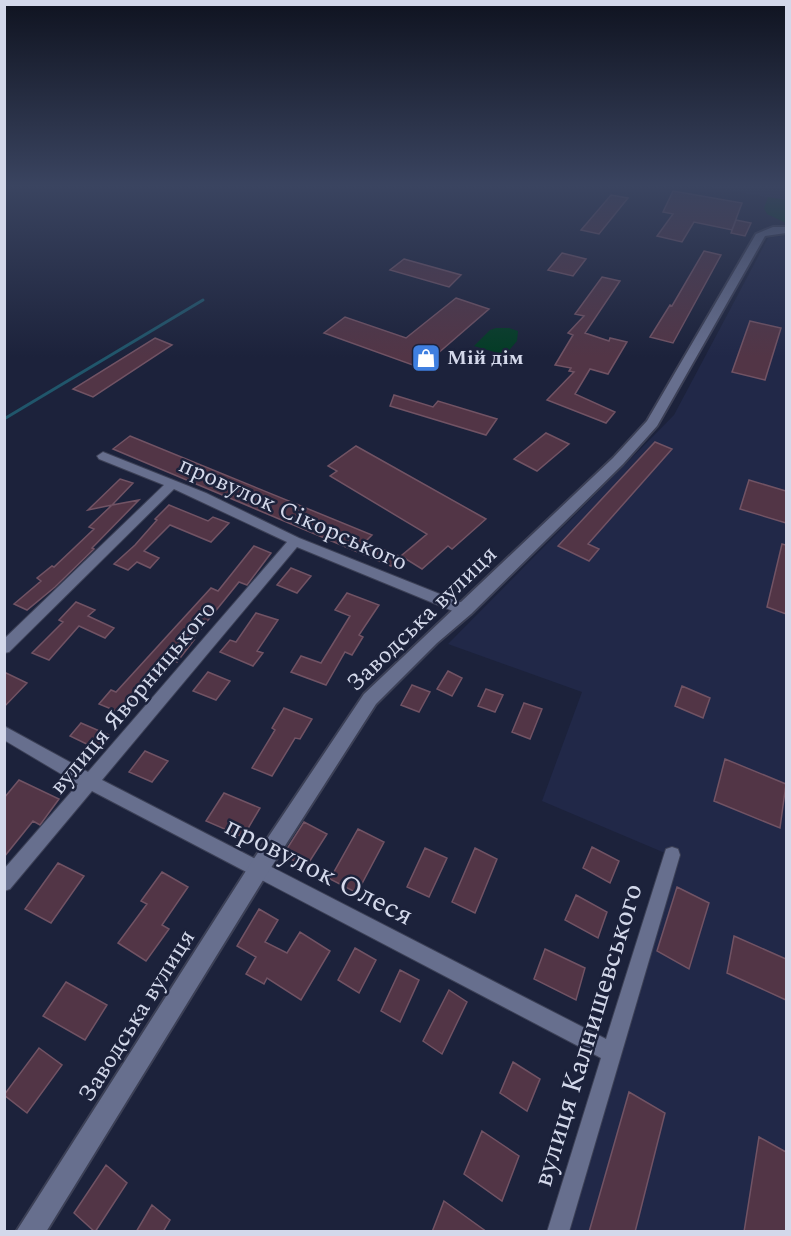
<svg xmlns="http://www.w3.org/2000/svg" width="791" height="1236" font-family="Spectral,serif">
	<style>
		.built { fill: #212848 }
		.green { fill: #033c25 }
		.lines { fill: none; stroke-linecap: round; stroke-linejoin: round }
		.stream { stroke: #20566b; stroke-width: 3 }
		.building { fill: #523546; stroke: #715364; stroke-width: 1.5 }
		.minor-casing { stroke: #3c4056; stroke-width: 2 }
		.tertiary-casing { stroke: #3c4056; stroke-width: 4 }
		.minor { fill: #676f8e; fill-rule: evenodd }
		.tertiary { fill: #676f8e; fill-rule: evenodd }
		.labels { text-anchor: middle; dominant-baseline: central; stroke-width: 5; stroke-linejoin: round; paint-order: stroke }
		.far-poi-label { font-size: 20px; font-weight: bold; fill: #d3d8ea; stroke: #1c223b; text-anchor: start }
		.street-label { font-size: 24px; fill: #d3d8ea; stroke: #1c223b }
		.near-street-label { font-size: 28px; fill: #d3d8ea; stroke: #1c223b }
	</style>
	<rect width="100%" height="100%" fill="#1c223b"/>
	<path class="built" d="M 694,184 L 786,184 L 786,200 L 767,197 Z
		M 786,235 L 786,1231 L 558,1231 L 672,856 L 542,801 L 582,692 L 448,644 L 674,415 L 768,238 Z"/>
	<path class="green" d="M 768,197 L 786,200 L 786,223 L 767,214 L 764,208 Z
		M 496,328 L 509,328 L 518,331 L 517,341 L 505,355 L 474,346 L 490,330 Z"/>
	<g class="lines">
		<path class="stream" d="M 4,419 L 203,300"/>
	</g>
	<path class="building" d="M 673,191 L 742,203 L 732,230 L 694,222 L 682,242 L 657,236 L 673,214 L 663,212 Z
		M 611,195 L 628,198 L 599,234 L 581,230 Z
		M 736,220 L 751,223 L 745,236 L 731,233 Z
		M 704,251 L 721,255 L 673,343 L 650,337 L 670,305 L 672,306 Z
		M 562,253 L 586,259 L 573,276 L 548,270 Z
		M 404,259 L 461,275 L 449,287 L 390,270 Z
		M 602,277 L 620,281 L 585,333 L 609,341 L 610,338 L 627,342 L 608,374 L 590,369 L 575,394 L 615,412 L 606,423 L 547,400 L 574,372 L 569,371 L 571,368 L 555,365 L 573,335 L 568,333 L 584,316 L 575,314 Z
		M 456,298 L 489,309 L 421,368 L 324,333 L 345,317 L 406,338 Z
		M 750,321 L 781,328 L 765,380 L 732,372 Z
		M 155,338 L 172,345 L 93,397 L 73,389 Z
		M 394,395 L 433,407 L 438,401 L 497,419 L 486,435 L 390,406 Z
		M 546,433 L 569,444 L 537,471 L 514,459 Z
		M 130,436 L 372,535 L 365,542 L 399,556 L 391,566 L 113,449 Z
		M 655,442 L 672,449 L 588,544 L 599,549 L 589,561 L 558,546 Z
		M 356,446 L 486,519 L 452,549 L 448,546 L 422,569 L 401,556 L 427,534 L 330,476 L 337,471 L 328,466 Z
		M 120,479 L 133,483 L 112,505 L 139,500 L 92,548 L 94,549 L 55,587 L 27,610 L 14,604 L 41,581 L 37,578 L 52,566 L 54,567 L 94,529 L 89,527 L 112,505 L 88,510 Z
		M 749,480 L 786,491 L 786,523 L 740,509 Z
		M 169,505 L 208,521 L 213,517 L 229,523 L 211,542 L 170,525 L 144,551 L 159,558 L 150,568 L 137,562 L 128,570 L 114,564 L 135,545 L 157,520 L 155,519 Z
		M 782,544 L 786,545 L 786,614 L 767,607 Z
		M 254,546 L 271,553 L 247,585 L 239,582 L 192,640 L 194,640 L 177,662 L 173,660 L 149,688 L 144,685 L 121,713 L 99,704 L 111,690 L 116,692 L 211,588 L 218,591 Z
		M 291,568 L 311,576 L 297,593 L 277,585 Z
		M 347,593 L 379,605 L 359,635 L 363,637 L 352,655 L 345,652 L 326,685 L 291,672 L 301,656 L 321,663 L 350,616 L 335,610 Z
		M 76,602 L 95,610 L 88,616 L 114,628 L 105,638 L 79,626 L 49,660 L 32,653 L 63,622 L 59,620 Z
		M 256,613 L 278,620 L 257,651 L 263,653 L 253,666 L 220,652 L 230,640 L 236,642 Z
		M 448,671 L 462,678 L 452,696 L 437,689 Z
		M 4,672 L 27,683 L 4,707 Z
		M 208,672 L 230,681 L 216,700 L 193,691 Z
		M 412,685 L 430,692 L 419,712 L 401,705 Z
		M 682,686 L 710,698 L 703,718 L 675,706 Z
		M 486,689 L 503,695 L 495,712 L 478,706 Z
		M 524,703 L 542,709 L 530,739 L 512,732 Z
		M 284,708 L 312,719 L 300,739 L 295,738 L 272,776 L 252,768 L 275,730 L 272,728 Z
		M 81,723 L 109,735 L 97,749 L 70,736 Z
		M 145,751 L 168,761 L 152,782 L 129,772 Z
		M 725,759 L 786,784 L 780,828 L 714,801 Z
		M 19,780 L 59,799 L 40,825 L 33,821 L 4,857 L 4,798 Z
		M 224,793 L 260,808 L 243,837 L 206,821 Z
		M 304,822 L 327,834 L 306,867 L 283,855 Z
		M 358,829 L 384,842 L 357,893 L 330,879 Z
		M 592,847 L 619,861 L 610,883 L 583,868 Z
		M 425,848 L 447,858 L 429,897 L 407,887 Z
		M 475,848 L 497,859 L 475,913 L 452,902 Z
		M 58,863 L 84,876 L 51,923 L 25,909 Z
		M 162,872 L 188,887 L 162,925 L 169,929 L 146,961 L 118,943 L 147,904 L 141,901 Z
		M 677,887 L 709,903 L 689,969 L 657,951 Z
		M 576,895 L 607,912 L 598,938 L 565,920 Z
		M 259,909 L 278,920 L 265,942 L 287,953 L 300,932 L 330,951 L 301,1000 L 267,978 L 264,984 L 246,974 L 256,957 L 237,946 Z
		M 734,936 L 786,959 L 786,1000 L 727,973 Z
		M 355,948 L 376,960 L 359,993 L 338,980 Z
		M 545,949 L 585,968 L 576,1000 L 534,979 Z
		M 400,970 L 419,980 L 400,1022 L 381,1011 Z
		M 66,982 L 107,1005 L 85,1040 L 43,1016 Z
		M 449,990 L 467,1002 L 442,1054 L 423,1041 Z
		M 39,1048 L 62,1065 L 27,1113 L 4,1095 Z
		M 513,1062 L 540,1079 L 527,1111 L 500,1093 Z
		M 629,1092 L 665,1113 L 635,1232 L 589,1232 Z
		M 482,1131 L 519,1156 L 502,1201 L 464,1174 Z
		M 759,1137 L 786,1152 L 786,1232 L 744,1232 Z
		M 106,1165 L 127,1183 L 95,1232 L 74,1213 Z
		M 444,1201 L 487,1232 L 432,1232 Z
		M 152,1205 L 170,1220 L 163,1232 L 136,1232 Z"/>
	<g class="lines">
		<g class="minor-casing">
			<path id="minor" d="M 103,452 L 206,493 L 299,538 L 470,606 L 472,610 L 470,614 L 460,614 L 297,547 L 102,780 L 606,1039 L 664,855 L 666,849 L 672,847 L 678,849 L 680,855 L 569,1232 L 547,1232 L 601,1058 L 92,791 L 10,889 L 4,891 L 4,869 L 78,784 L 4,740 L 4,726 L 88,772 L 287,542 L 174,489 L 9,652 L 4,653 L 4,639 L 164,485 L 99,459 L 97,456 Z"/>
		</g>
		<g class="tertiary-casing">
			<path id="tertiary" d="M 773,227 L 786,227 L 786,233 L 765,236 L 657,426 L 623,464 L 471,614 L 437,643 L 376,704 L 265,877 L 46,1232 L 16,1232 L 251,863 L 364,694 L 613,458 L 647,421 L 756,234 Z"/>
		</g>
		<use href="#minor" class="minor"/>
		<use href="#tertiary" class="tertiary"/>
	</g>
	<linearGradient id="sky" x2="0" y2="1"><stop stop-color="#0f1320"/><stop offset="0.52" stop-color="#3a4460"/><stop offset="1" stop-color="#3a4460" stop-opacity="0"/></linearGradient>
	<rect width="791" height="357" fill="url(#sky)"/>
	<defs>
		<g id="shop-square" transform="scale(1.5)"><rect x="-9" y="-9" width="18" height="18" rx="4" fill="#3f7fe0" stroke="#1c223b"/><path d="M-5-2.5h2.3a2.7 3.5 0 0 1 5.4 0H5L5.5 6h-11ZM-1.5-2.5h3a1.5 2.3 0 0 0-3 0Z" fill="#fff"/></g>
	</defs>
	<g fill-rule="evenodd">
		<use href="#shop-square" x="426" y="358"/>
	</g>
	<g class="labels">
		<g class="far-poi-label">
			<text x="447" y="358">Мій дім</text>
		</g>
		<g class="street-label">
			<text transform="translate(293 514) rotate(24)">провулок Сікорського</text>
			<text transform="translate(422 619) rotate(-44)">Заводська вулиця</text>
			<text transform="translate(133 698) rotate(-50)">вулиця Яворницького</text>
			<text transform="translate(137 1016) rotate(-58)">Заводська вулиця</text>
		</g>
		<g class="near-street-label">
			<text transform="translate(319 871) rotate(27)">провулок Олеся</text>
			<text transform="translate(588 1035) rotate(-73)">вулиця Калнишевського</text>
		</g>
	</g>
	<rect width="791" height="1236" fill="none" stroke="#d3d8ea" stroke-width="12"/>
</svg>
